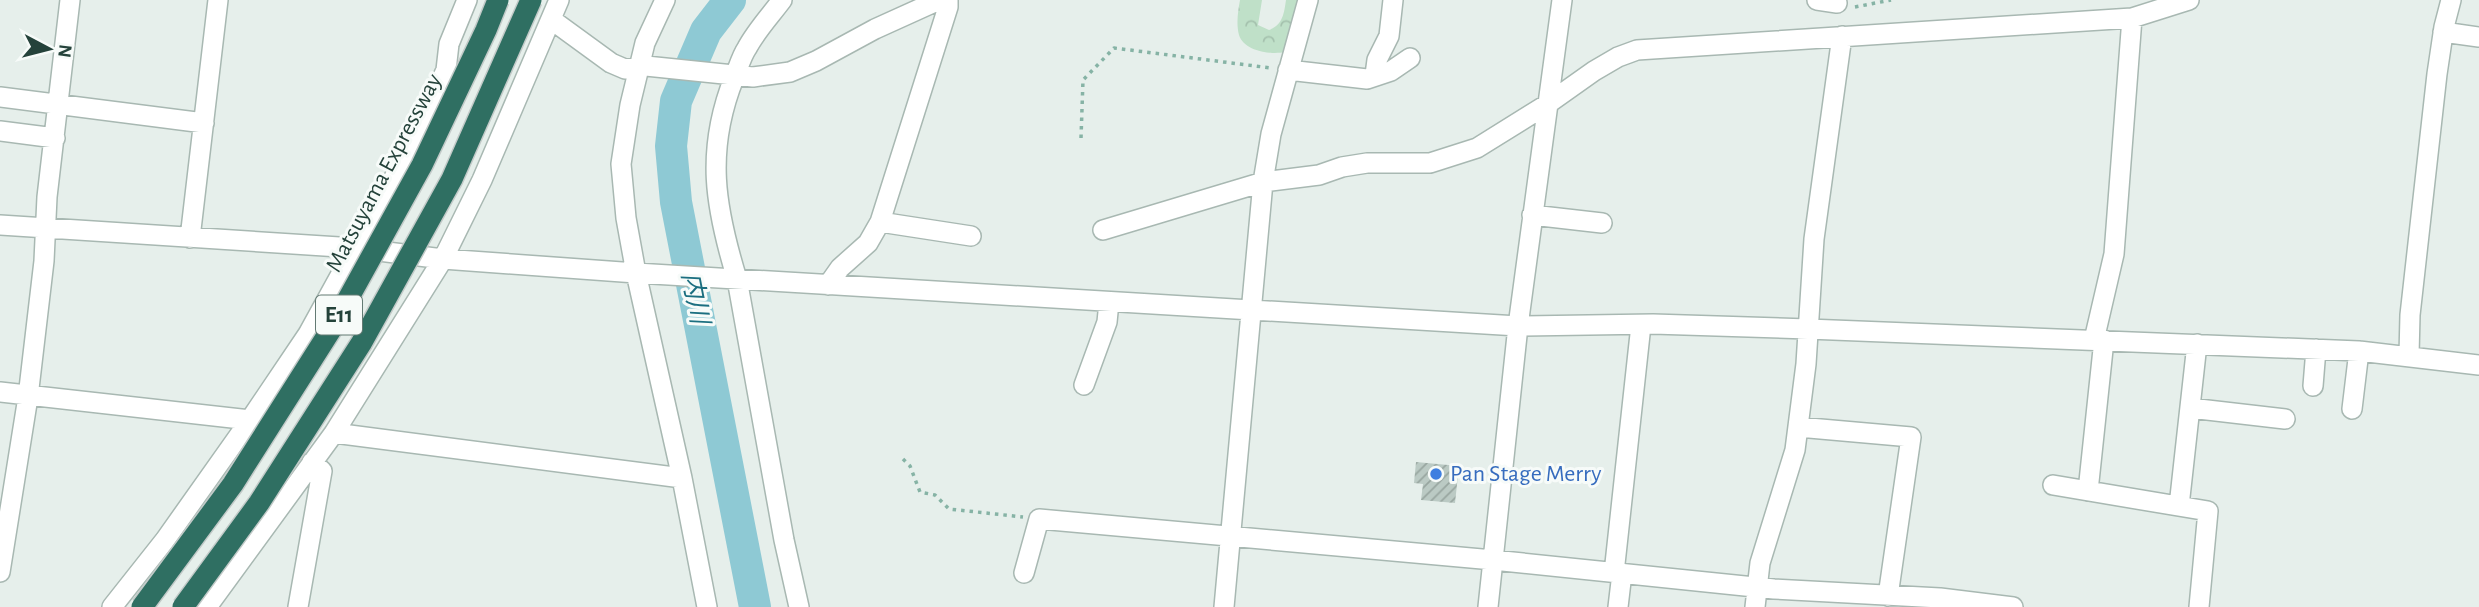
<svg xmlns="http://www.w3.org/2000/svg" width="2479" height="607" font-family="'Alegreya Sans','Noto Sans JP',sans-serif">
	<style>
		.forest { fill: url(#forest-crowns) }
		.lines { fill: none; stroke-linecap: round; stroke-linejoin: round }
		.river { stroke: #8ec9d4; stroke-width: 32 }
		.building { fill: url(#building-hatch) }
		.minor-casing { stroke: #a8b8b2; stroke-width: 22 }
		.path { stroke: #86b3a5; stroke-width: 3.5; stroke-dasharray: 3.5 5; stroke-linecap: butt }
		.minor { stroke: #fff; stroke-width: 19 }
		.highway-bridge-casing { stroke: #c2cac8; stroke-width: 24; stroke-linecap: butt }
		.highway-bridge { stroke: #2f6f62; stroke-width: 21 }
		.shop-dot { fill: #3f7fe0; stroke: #f7fbf9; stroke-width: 2.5 }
		.labels { text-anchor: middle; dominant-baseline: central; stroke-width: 6; stroke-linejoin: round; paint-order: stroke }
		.shield { fill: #f7fbf9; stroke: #637a73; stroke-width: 2 }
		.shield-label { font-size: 23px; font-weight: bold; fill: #24423a }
		.street-label { font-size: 24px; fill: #24423a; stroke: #f7fbf9 }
		.shop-label { font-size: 24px; fill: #366cbe; stroke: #f7fbf9; text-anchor: start }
		.water-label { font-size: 26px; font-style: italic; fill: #1c6f80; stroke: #f7fbf9 }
	</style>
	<defs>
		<pattern id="forest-crowns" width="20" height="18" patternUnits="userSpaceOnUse" patternTransform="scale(1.75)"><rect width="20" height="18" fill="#bfe0c8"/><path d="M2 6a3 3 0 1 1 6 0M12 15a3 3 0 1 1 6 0" fill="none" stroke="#a4c1ad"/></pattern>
		<pattern id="building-hatch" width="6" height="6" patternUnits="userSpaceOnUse" patternTransform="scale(1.75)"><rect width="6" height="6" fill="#bbcac4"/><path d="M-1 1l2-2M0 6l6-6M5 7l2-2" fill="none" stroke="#98a6a0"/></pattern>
	</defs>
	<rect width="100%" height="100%" fill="#e6efeb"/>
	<path class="forest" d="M 1240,0 L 1262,0 L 1258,25 L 1269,30 C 1283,25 1284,13 1286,0 L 1300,0 L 1285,52 C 1270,55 1244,51 1239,35 C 1236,24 1238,11 1240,0 Z"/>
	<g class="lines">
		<path class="river" d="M 730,0 L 706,31 L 676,101 L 671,146 L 676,202 L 755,607"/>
	</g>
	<path class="building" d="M 1416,462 L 1459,466 L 1455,503 L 1421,500 L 1423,484 L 1414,483 Z"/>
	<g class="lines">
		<g class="minor-casing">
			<path id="minor" d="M 665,0 L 645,43 L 630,105 L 621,164 L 626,218 L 636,273 L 682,478
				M 782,0 C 770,16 756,31 747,48 C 741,57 738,69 734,78 C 705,151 715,207 737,279 L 784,540 L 799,607
				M 1817,0 L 1837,3
				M 552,20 L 611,63 L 625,69 L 646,66 L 753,77 L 790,72 L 816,61 L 875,29 L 939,0
				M 2443,32 L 2479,37
				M 1288,70 L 1367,79 L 1391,71 L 1410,58
				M 1375,75 L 1377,60 L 1389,36 L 1393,0
				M 0,97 L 204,123
				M 0,131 L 55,138
				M 1532,215 L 1602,223
				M 880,222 L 971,236
				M 0,225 L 355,248 L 443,259 L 636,273 L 1518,326 L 1653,324 L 1808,329 L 2359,351 L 2479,365
				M 1103,230 L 1263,182 L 1319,175 L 1342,167 L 1367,163 L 1430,163 L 1477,148 L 1546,105 L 1594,71 L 1618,57 L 1637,50 L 2132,18 L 2189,0
				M 190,238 L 218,0
				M 828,285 L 840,268 L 868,243 L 880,222 L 948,7 L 948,0
				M 2094,340 L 2114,254 L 2132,18
				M 2409,355 L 2410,315 L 2437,74 L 2444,27 L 2451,0
				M 1084,385 L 1107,322 L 1109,302
				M 2313,386 L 2316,349
				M 0,392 L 250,420
				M 2190,408 L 2285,419
				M 2352,409 L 2359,351
				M 1798,427 L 1911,437 L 1888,596
				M 334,433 L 682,478 L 707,607
				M 2053,485 L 2208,511 L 2199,607
				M 2088,491 L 2104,340
				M 2179,506 L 2197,344
				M 0,572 L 28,397 L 44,261 L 47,197 L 70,0
				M 1024,573 L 1039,519 L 1493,560 L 1774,589 L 1940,598 L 2013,607
				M 1614,573 L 1641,325
				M 112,607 L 165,540 L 250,420 L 308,334 L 412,145 L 446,70 L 449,44 L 467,0
				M 207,607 L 334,433 L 443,259 L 482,180 L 559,0
				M 298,607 L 322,471 L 312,462
				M 1224,607 L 1263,182 L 1271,134 L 1308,0
				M 1488,607 L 1518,326 L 1562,0
				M 1618,607 L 1622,573
				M 1755,607 L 1760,563 L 1795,450 L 1806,364 L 1814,239 L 1842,36"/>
		</g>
		<path class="path" d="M 1855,7 L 1891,0
			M 1081,138 L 1083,80 L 1114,48 L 1271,68
			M 903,459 L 910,466 L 920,492 L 935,495 L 949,509 L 1023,517"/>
		<use href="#minor" class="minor"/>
		<g class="highway-bridge-casing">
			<path id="highway-bridge" d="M 142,607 L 233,484 L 332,328 L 422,165 L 486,30 L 498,0
				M 183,607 L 259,503 L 362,342 L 452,179 L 531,0"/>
		</g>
		<use href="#highway-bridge" class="highway-bridge"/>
	</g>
	<circle class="shop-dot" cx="1436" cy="474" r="7"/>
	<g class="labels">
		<rect class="shield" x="316" y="295.5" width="46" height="39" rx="5"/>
		<g class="shield-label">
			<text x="339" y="315">E11</text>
		</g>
		<g class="street-label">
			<text transform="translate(384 173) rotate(-62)">Matsuyama Expressway</text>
		</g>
		<g class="shop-label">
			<text x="1450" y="474">Pan Stage Merry</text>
		</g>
		<g class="water-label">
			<text transform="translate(695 298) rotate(79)">内川</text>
		</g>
	</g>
	<g transform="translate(49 49) rotate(97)" stroke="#f7fbf9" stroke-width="5" paint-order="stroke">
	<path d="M0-5L12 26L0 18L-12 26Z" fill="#24423a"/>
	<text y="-10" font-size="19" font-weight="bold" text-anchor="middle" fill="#24423a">N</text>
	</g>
</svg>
